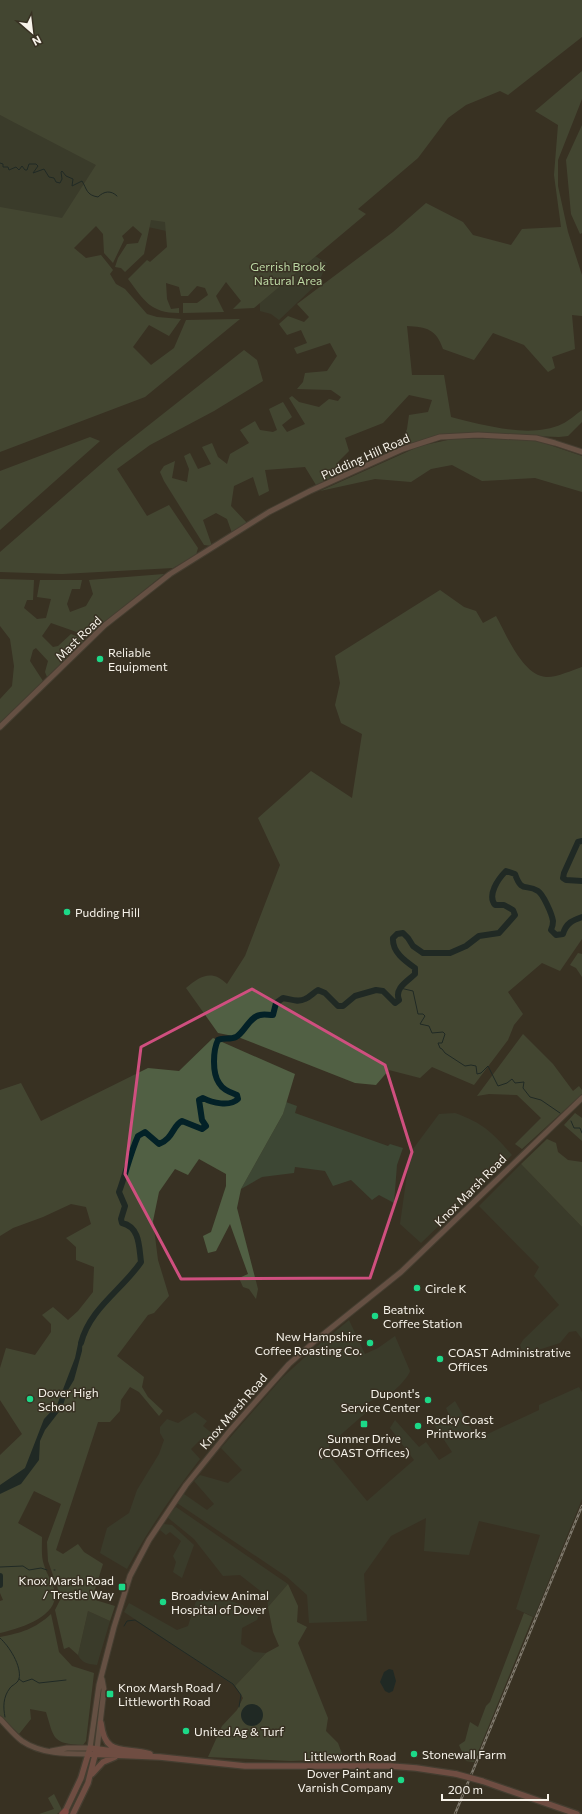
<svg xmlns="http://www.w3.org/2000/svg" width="582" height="1814" font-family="Commissioner,sans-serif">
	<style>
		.green { fill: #3d4734 }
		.forest { fill: #516044 }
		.water { fill: #032127 }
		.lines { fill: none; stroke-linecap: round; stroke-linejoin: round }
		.stream { stroke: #032127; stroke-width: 1 }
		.river { stroke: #032127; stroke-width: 6 }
		.secondary-casing { stroke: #534d41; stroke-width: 7 }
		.primary-casing { stroke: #534d41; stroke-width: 8 }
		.highway-casing { stroke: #534d41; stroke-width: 9 }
		.secondary { stroke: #9c776b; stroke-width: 5 }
		.primary { stroke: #b27069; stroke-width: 5.5 }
		.highway { stroke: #d06667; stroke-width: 7 }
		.rail-casing { stroke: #d5d1c7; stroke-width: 2.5 }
		.rail { stroke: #383123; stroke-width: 1; stroke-dasharray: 3; stroke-linecap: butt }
		.primary-bridge-casing { stroke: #534d41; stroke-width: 8; stroke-linecap: butt }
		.primary-bridge { stroke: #b27069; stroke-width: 5.5 }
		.marked { fill: none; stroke: #cf4f7f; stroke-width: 3; stroke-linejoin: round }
		.poi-dot { fill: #1cd988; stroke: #383123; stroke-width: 1.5 }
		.labels { text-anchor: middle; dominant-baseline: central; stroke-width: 3; stroke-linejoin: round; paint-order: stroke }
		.park-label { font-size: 12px; fill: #bbd7a3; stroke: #383123 }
		.street-label { font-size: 12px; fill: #f7f3ea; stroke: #383123 }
		.poi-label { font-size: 12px; fill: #f7f3ea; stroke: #383123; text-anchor: start }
	</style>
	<rect width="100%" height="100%" fill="#383123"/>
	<path class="green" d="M 0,115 L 315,256 L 327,263 L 319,282 L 279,320 L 271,314 L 260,311 L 259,262 L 185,235 L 97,216 L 0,323 Z
		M 286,1102 L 297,1106 L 295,1113 L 388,1146 L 390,1144 L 403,1148 L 397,1165 L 394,1203 L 379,1195 L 372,1200 L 351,1180 L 333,1186 L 325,1171 L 295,1167 L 294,1173 L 262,1177 L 241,1189 L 283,1114 Z
		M 455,1113 C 483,1123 493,1133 512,1155 L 421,1243 L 400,1224 L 410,1153 L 439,1114 Z
		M 521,1164 L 582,1227 L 582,1339 L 576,1331 L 569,1332 L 560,1343 L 535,1351 L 522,1351 L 520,1345 L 523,1340 L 559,1305 L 534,1276 L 539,1267 L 479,1206 Z
		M 349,1320 L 365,1354 L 378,1348 L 395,1336 L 410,1371 C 408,1378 393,1393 386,1397 C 379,1401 375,1397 368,1403 L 369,1410 L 329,1445 L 329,1455 L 367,1501 L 414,1460 L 390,1428 L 395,1420 L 419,1447 L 426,1442 L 439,1460 L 452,1452 L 435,1426 L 450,1417 L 446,1408 L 455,1401 L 477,1439 L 539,1410 L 539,1405 L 579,1387 L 582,1392 L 582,1499 L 534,1617 L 516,1609 L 540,1535 L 479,1521 L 469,1555 L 424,1551 L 426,1518 L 391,1536 L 364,1574 L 367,1621 L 309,1623 L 307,1595 L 287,1577 L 177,1503 L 184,1494 L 207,1510 L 214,1504 L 194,1481 L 200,1475 L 228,1483 L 242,1470 L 221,1448 L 282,1378 L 315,1348 Z
		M 195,1412 L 207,1421 L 203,1426 L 218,1438 L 211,1447 L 201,1439 L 191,1449 L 200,1459 C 173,1494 148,1530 127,1569 L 100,1553 L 107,1528 L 129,1513 L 137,1490 L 159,1454 L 164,1440 L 160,1433 L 160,1427 L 167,1419 L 178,1423 Z
		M 176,1507 L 288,1584 L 268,1607 L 267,1596 L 240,1575 L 223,1576 L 194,1539 L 167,1517 Z
		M 164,1524 L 172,1525 L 194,1545 L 182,1578 L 173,1572 L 176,1562 L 173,1556 L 181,1541 L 170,1532 L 166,1535 L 160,1530 Z
		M 200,1589 L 244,1606 L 250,1613 L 253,1610 L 259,1615 L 257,1620 L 242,1628 L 241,1644 L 254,1652 L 266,1653 L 235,1686 L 124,1612 L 129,1603 L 177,1630 L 188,1626 Z
		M 88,1611 L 110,1621 L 97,1665 C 88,1664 82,1663 78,1655 Z"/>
	<path class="forest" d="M 0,0 L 582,0 L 582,37 L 508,95 L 500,91 L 466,105 L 448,118 L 418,158 L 358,209 L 366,214 L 254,308 L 233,309 L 241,301 L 226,282 L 216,296 L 224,312 L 183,313 L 183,303 L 197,303 L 208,295 L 205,288 L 197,286 L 188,296 L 181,296 L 179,287 L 166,283 L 167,299 L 171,309 L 179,308 L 179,313 C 150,313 144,300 128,279 L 147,260 L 150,262 L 167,247 L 165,222 L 151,220 L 144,254 L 125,272 L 121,268 L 115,267 L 118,258 L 127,244 L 138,243 L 142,234 L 133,226 L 122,236 L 124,240 L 113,263 L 104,253 L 103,234 L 96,226 L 74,248 L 86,258 L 101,255 L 113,270 L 110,274 L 116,284 L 125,289 L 147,314 L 157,317 L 181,319 L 169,336 L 149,325 L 133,347 L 151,365 L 174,348 L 186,320 L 240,319 L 145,397 L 0,452 L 0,207 L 62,218 L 96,165 L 0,115 Z
		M 582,71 L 582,99 L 558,160 L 558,186 L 568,232 L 582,275 L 582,316 L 572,315 L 575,349 L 552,357 L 555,368 L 548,372 L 524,345 L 493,333 L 474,360 L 443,349 C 436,329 427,327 407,326 L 412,375 L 444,375 L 451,417 C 483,425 531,439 562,424 C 569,421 576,414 582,410 L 582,422 L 568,436 L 559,437 L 456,433 L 419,441 L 400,448 L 407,429 L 409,415 L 428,412 L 432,400 L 409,395 L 383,423 L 345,438 L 349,451 L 338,462 L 342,473 L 316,485 L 305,467 L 265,470 L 269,491 L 259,496 L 253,477 L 234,486 L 231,506 L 247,523 L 232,533 L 227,519 L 216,513 L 203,520 L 212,546 L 204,545 L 164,481 L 160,472 L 164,466 L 175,461 L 172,478 L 187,482 L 189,469 L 184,456 L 190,453 L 198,469 L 211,464 L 202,447 L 212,443 L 218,457 L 227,464 L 230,454 L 249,443 L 240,430 L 255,421 L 260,430 L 273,432 L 277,430 L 269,409 L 283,402 L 292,417 L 282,425 L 287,432 L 305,424 L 289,398 L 292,396 L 299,402 L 319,407 L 329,399 L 338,401 L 341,397 L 331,390 L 297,389 L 303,382 L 305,373 L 327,371 L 337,356 L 330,343 L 297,354 L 294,348 L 307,343 L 301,330 L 287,335 L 279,324 L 288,316 L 304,322 L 309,317 L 297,304 L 393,232 L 426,203 L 463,222 L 473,235 L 511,245 L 522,229 L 561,227 L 554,175 L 558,125 L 535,111 Z
		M 582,125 L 582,233 L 580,234 L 571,214 L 566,160 Z
		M 244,350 L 257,360 L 263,381 L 214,411 L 150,445 L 117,469 L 147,516 L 169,505 L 198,548 L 196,555 L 173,568 L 62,574 L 0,572 L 0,552 L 116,451 Z
		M 90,437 L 100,441 L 0,530 L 0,471 Z
		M 457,438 L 535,440 L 582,456 L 582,492 L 535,478 L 482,481 L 452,465 L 431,469 L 411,482 L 375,479 L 320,491 L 420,446 Z
		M 164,574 L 88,636 L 51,623 L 42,636 L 53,647 L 58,646 L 71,634 L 86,640 L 47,677 L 45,672 L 48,661 L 36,648 L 33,650 L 30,661 L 43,681 L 0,723 L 0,699 L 12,686 L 14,666 L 10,639 L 0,626 L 0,579 L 34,580 L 33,600 L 27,600 L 24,608 L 37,619 L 46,618 L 51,599 L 37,597 L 40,580 L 82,580 L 80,589 L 72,589 L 67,604 L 70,612 L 86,606 L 93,594 L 89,580 Z
		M 440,590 L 464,607 L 476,611 L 483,623 L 496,616 C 506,634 523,676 546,677 C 555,678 573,670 582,667 L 582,939 L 560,971 L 542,963 L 508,992 L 523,1014 L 514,1025 L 508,1040 L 474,1085 L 432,1067 L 420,1078 L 389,1070 L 376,1085 L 355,1083 L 238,1037 L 218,1033 L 186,988 C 200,976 212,969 227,984 L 245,956 L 280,865 L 258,818 L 311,771 L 352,798 L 362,734 L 341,723 L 335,705 L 340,683 L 335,656 Z
		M 578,953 L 582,954 L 582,977 L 576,968 L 570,965 Z
		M 523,1034 L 553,1064 L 573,1091 L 579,1086 L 582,1090 L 582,1094 L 522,1149 L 515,1144 L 541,1118 L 517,1095 L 489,1094 L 477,1096 Z
		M 213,1038 L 295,1074 L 283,1114 L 241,1189 L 237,1208 L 258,1289 L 256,1299 L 249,1289 L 243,1287 L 239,1278 L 248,1274 L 230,1224 L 216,1251 L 208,1253 L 203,1236 L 211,1232 L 226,1186 L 226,1174 L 199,1159 L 188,1175 L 175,1169 L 159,1192 L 153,1221 L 158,1260 L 169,1296 L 154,1313 L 148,1315 L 117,1356 L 144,1377 L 142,1387 L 148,1397 L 163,1411 L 159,1416 L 139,1392 L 130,1387 L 121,1400 L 120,1411 L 110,1422 L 98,1422 L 56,1550 L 63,1554 L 78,1544 L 84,1552 L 103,1564 L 92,1599 L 115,1606 L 110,1621 L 88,1611 L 78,1655 L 69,1647 L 64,1649 L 55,1610 L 61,1598 L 48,1561 L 47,1542 L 61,1504 L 34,1491 L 18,1523 L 42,1537 C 42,1546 41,1557 44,1565 C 47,1576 56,1586 55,1597 C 53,1619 17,1629 0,1633 L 0,1601 L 3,1600 L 0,1593 L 0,1455 L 22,1434 L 0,1400 L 0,1368 L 6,1348 L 35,1355 L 51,1332 L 51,1324 L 42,1315 L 53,1307 L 68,1320 L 78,1311 L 93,1292 L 94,1267 L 76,1260 L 76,1247 L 66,1238 L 91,1224 L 86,1207 L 71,1204 L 43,1217 L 13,1228 L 0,1236 L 0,1090 L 21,1083 L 41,1121 L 148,1068 L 179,1071 Z
		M 575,1113 L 582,1118 L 582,1141 L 564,1125 Z
		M 547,1139 L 556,1143 L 558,1152 L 568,1160 L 582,1162 L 582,1227 L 521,1164 Z
		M 288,1584 L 298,1606 L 297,1622 L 307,1627 L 298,1643 L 328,1718 L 326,1731 L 338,1743 L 344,1759 L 291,1761 L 208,1757 L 222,1726 L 237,1710 L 243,1698 L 235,1686 L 266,1653 L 279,1646 L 273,1632 L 268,1607 Z
		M 524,1613 L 533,1617 L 474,1762 L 466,1761 L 459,1745 L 465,1741 L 470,1722 L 478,1727 L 486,1706 L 490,1702 Z
		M 51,1614 L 59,1652 L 72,1666 L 94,1673 L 86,1741 L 83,1745 C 52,1744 54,1738 46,1712 L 30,1709 L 31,1719 L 19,1734 L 0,1716 L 0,1637 C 21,1633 35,1629 51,1614 Z
		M 54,1794 L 62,1810 L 57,1814 L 39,1814 L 54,1809 L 48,1798 Z"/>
	<path class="water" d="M 83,1335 L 82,1351 L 74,1380 L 68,1390 L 62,1408 L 45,1430 L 40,1441 L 39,1460 L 21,1484 L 0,1494 L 0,1485 L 25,1468 L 44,1419 L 57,1405 L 75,1358 L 78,1344 Z
		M 389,1669 L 393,1670 L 396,1681 L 393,1691 L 389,1693 L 385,1691 L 380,1682 L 384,1672 Z
		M241 1715a11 11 0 1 1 22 0a11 11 0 1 1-22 0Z"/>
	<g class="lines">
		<path class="stream" d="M 0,163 L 3,164 L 3,167 L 8,167 L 9,170 L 16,167 L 19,170 L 22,166 L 25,170 L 27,170 L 29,164 L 36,164 L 38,166 L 33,173 L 44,169 L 49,177 L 54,178 L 56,182 L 60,183 L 62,179 L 61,172 L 62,171 L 66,176 L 73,179 L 72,186 L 82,181 C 87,189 86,195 98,197 C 104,191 111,190 117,196
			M 400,988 L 413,991 L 418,1014 L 423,1014 L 425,1016 L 420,1024 L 429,1026 L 432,1033 L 443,1032 L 445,1034 L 442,1043 L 438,1043 L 440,1048 L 442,1049 L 445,1053 L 465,1066 L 471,1065 L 476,1066 L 477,1074 L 481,1073 L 488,1066 L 498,1086 L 507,1083 L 512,1079 L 515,1083 L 524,1082 L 523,1088 L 530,1097 L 541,1100 L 560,1113
			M 571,1121 L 574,1128 L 580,1128 L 582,1133
			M 0,1567 L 23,1566 L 29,1570 L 41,1568 L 47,1570
			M 54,1570 L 55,1570
			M 124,1626 L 127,1621 L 135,1620 L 233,1684 L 241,1695 L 239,1707
			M 0,1638 C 9,1646 22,1666 19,1679 C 17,1684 12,1685 10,1688 C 3,1697 3,1707 5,1717
			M 19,1679 L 23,1682 L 32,1679 L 39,1683 L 66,1680"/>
		<path class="river" d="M 582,841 L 578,842 L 564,873 L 563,878 L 566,880 L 582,881
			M 81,1343 C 90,1308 122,1290 141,1262 C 139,1247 140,1227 122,1223 L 121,1219 L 125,1206 L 119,1192 C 126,1173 130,1154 138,1136 L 145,1132 L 159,1144 C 173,1139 173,1125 182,1121 L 202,1129 L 206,1126 L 202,1120 L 199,1100 L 203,1098 C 212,1103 230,1107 238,1099 L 237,1095 C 230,1092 223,1090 219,1083 C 212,1073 213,1050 218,1040 C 224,1037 230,1040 236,1037 C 245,1032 249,1017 260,1015 C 264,1014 268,1015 273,1015 L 276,1003 L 283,998 C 290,999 298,1003 305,999 C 310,997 313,993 318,990 L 325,993 L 338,1006 L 343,1006 L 355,996 L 376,990 L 383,991 L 395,1003 L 399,1000 C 394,988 408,981 415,974 L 415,968 C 405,961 392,952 393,938 L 397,934 L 403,933 L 408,938 L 413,946 L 423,953 L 450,953 L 466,946 L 479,936 L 499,933 L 515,915 L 513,910 L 504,905 L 495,905 C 487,895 498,879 506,871 L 515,874 C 522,894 526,883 538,891 C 543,894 552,914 553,921 C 553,924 552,928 551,930 L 556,935 L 563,934 C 566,923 573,920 582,917
			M 0,1576 L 0,1585"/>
		<g class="secondary-casing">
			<path id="secondary" d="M 0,727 L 105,625 L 170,574 L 269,512 L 310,491 L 403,449 L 440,437 L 478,435 L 536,438 L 555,443 L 582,452
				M 0,1719 C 7,1726 14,1735 22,1741 C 41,1754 66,1754 88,1754
				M 97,1749 L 104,1690 L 102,1679
				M 51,1751 L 67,1748 L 90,1748 L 99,1685 L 114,1627 L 130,1576 L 149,1540 L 186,1485 L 228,1433 L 289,1364 L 315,1341 L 401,1272 L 582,1098"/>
		</g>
		<g class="primary-casing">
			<path id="primary" d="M 101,1723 C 105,1758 124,1746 150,1754
				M 88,1754 L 160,1757 L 245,1766 L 390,1766 L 416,1768 L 456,1774
				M 92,1774 L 103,1762 L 115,1757
				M 482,1781 L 577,1814
				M 64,1814 L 81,1778 L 90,1748 L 127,1753
				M 73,1814 L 88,1783 L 96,1751"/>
		</g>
		<g class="highway-casing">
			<path id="highway" d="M 63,1814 L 65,1812"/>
		</g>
		<use href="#secondary" class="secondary"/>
		<use href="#primary" class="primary"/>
		<use href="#highway" class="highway"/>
		<g class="rail-casing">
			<path id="rail" d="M 455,1814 L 582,1506"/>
		</g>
		<use href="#rail" class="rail"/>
		<g class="primary-bridge-casing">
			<path id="primary-bridge" d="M 456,1774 L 482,1781"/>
		</g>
		<use href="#primary-bridge" class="primary-bridge"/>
	</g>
	<path d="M0 0H582V1814H0ZM 252,989 L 385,1065 L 412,1152 L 370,1278 L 181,1279 L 125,1174 L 141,1047 Z" fill="#383123" fill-opacity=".55" fill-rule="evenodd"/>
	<path class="marked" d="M 252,989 L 385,1065 L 412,1152 L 370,1278 L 181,1279 L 125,1174 L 141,1047 Z"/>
	<g class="poi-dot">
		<circle cx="100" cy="659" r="4"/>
		<circle cx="67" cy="912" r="4"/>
		<circle cx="417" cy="1288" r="4"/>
		<circle cx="375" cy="1316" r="4"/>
		<circle cx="370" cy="1343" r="4"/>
		<circle cx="440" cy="1359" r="4"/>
		<circle cx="30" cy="1399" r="4"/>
		<circle cx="428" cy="1400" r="4"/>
		<rect x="360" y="1420" width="8" height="8" rx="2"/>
		<circle cx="418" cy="1426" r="4"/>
		<rect x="118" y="1583" width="8" height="8" rx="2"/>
		<circle cx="163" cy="1602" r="4"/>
		<rect x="106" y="1690" width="8" height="8" rx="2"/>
		<circle cx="186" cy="1731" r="4"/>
		<circle cx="414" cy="1754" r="4"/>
		<circle cx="401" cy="1780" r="4"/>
	</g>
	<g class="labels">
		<g class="park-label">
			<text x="288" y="266">Gerrish Brook<tspan x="288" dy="14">Natural Area</tspan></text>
		</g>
		<g class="street-label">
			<text transform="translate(365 456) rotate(-24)">Pudding Hill Road</text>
			<text transform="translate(78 638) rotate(-44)">Mast Road</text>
			<text transform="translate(470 1190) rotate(-45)">Knox Marsh Road</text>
			<text transform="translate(233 1411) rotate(-49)">Knox Marsh Road</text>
			<text x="350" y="1756">Littleworth Road</text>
		</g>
		<g class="poi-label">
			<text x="108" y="652">Reliable<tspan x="108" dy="14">Equipment</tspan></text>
			<text x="75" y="912">Pudding Hill</text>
			<text x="425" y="1288">Circle K</text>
			<text x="383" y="1309">Beatnix<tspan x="383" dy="14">Coffee Station</tspan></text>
			<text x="362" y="1336" text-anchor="end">New Hampshire<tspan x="362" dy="14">Coffee Roasting Co.</tspan></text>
			<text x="448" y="1352">COAST Administrative<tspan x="448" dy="14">Offices</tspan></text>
			<text x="38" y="1392">Dover High<tspan x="38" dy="14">School</tspan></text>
			<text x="420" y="1393" text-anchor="end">Dupont's<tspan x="420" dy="14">Service Center</tspan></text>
			<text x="426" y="1419">Rocky Coast<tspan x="426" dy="14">Printworks</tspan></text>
			<text x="364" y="1438" text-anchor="middle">Sumner Drive<tspan x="364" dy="14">(COAST Offices)</tspan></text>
			<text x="114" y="1580" text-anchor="end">Knox Marsh Road<tspan x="114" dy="14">/ Trestle Way</tspan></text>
			<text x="171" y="1595">Broadview Animal<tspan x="171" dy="14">Hospital of Dover</tspan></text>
			<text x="118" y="1687">Knox Marsh Road /<tspan x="118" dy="14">Littleworth Road</tspan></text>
			<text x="194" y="1731">United Ag &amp; Turf</text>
			<text x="422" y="1754">Stonewall Farm</text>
			<text x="393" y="1773" text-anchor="end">Dover Paint and<tspan x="393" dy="14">Varnish Company</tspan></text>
		</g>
	</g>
	<g transform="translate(32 32) rotate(152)" stroke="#383123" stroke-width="3" paint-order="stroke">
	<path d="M0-3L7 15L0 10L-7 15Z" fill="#f7f3ea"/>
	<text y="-6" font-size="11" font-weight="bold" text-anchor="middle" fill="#f7f3ea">N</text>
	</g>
	<path d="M442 1794v6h106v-6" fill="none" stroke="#f7f3ea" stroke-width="2"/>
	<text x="448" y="1794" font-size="12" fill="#f7f3ea" stroke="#383123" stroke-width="3" paint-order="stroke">200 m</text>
</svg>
